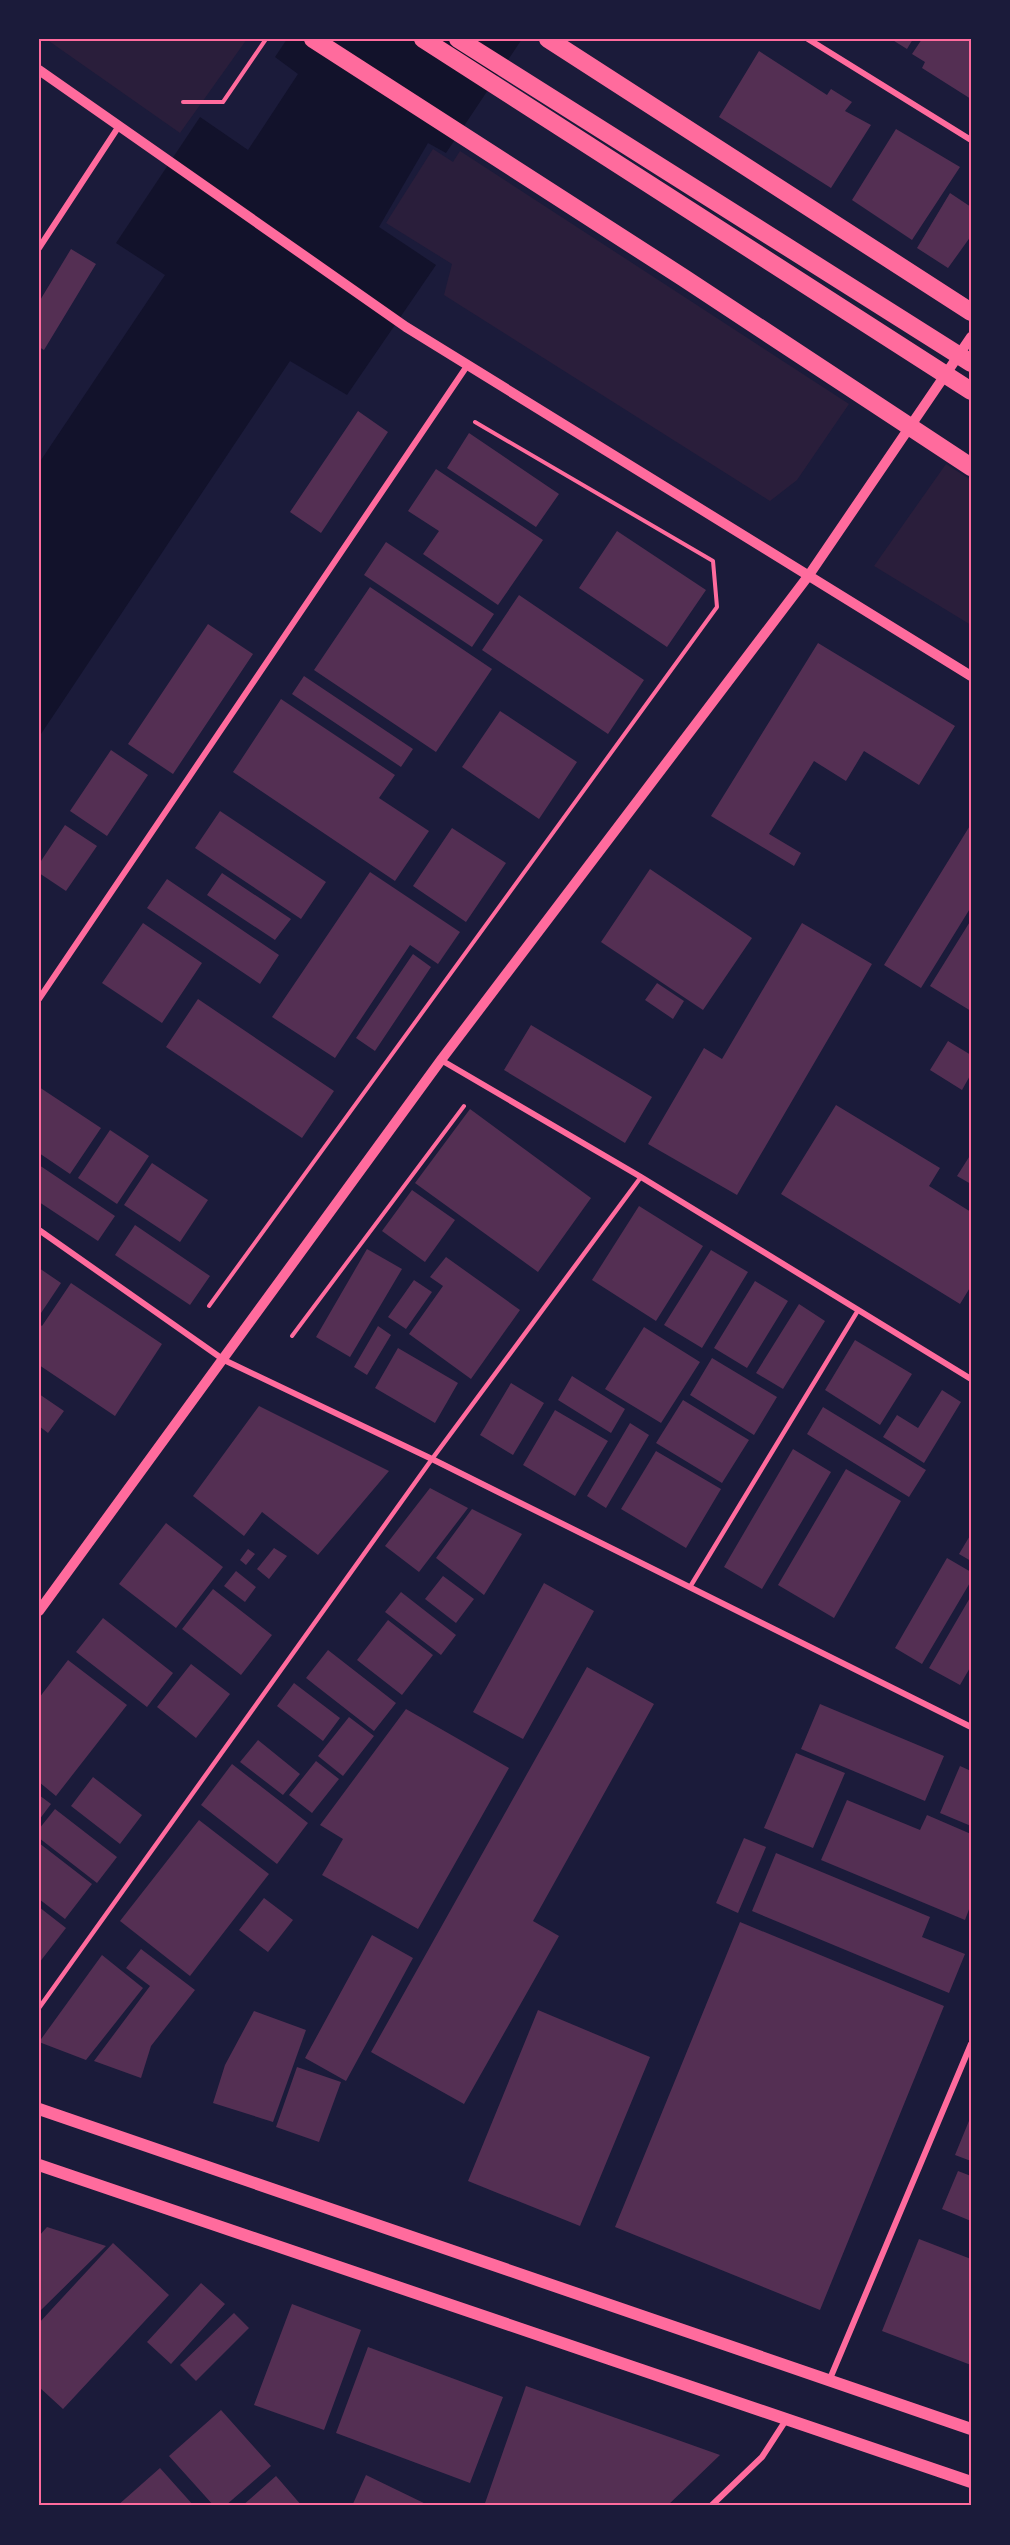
<svg xmlns="http://www.w3.org/2000/svg" width="1010" height="2545" font-family="'Nunito Sans',sans-serif">
	<style>
		.green { fill: #2a1e3b }
		.water { fill: #12122b }
		.building { fill: #542f53 }
		.lines { fill: none; stroke-linecap: round; stroke-linejoin: round }
		.path { stroke: #ff6b9d; stroke-width: 4 }
		.service { stroke: #ff6b9d; stroke-width: 4.5 }
		.minor { stroke: #ff6b9d; stroke-width: 6 }
		.tertiary { stroke: #ff6b9d; stroke-width: 10 }
		.secondary { stroke: #ff6b9d; stroke-width: 12 }
		.motorway { stroke: #ff6b9d; stroke-width: 18 }
		.neatline { fill: none; stroke: #ff6b9d; stroke-width: 2 }
	</style>
	<rect width="100%" height="100%" fill="#1b1b3a"/>
	<path class="green" d="M 46,39 L 247,39 L 180,133 Z
		M 433,149 L 453,162 L 460,151 L 849,404 L 797,480 L 770,501 L 444,295 L 452,264 L 386,223 Z
		M 946,464 L 971,480 L 971,625 L 874,566 Z"/>
	<path class="water" d="M 287,39 L 522,39 L 446,153 L 428,143 L 379,227 L 436,265 L 347,395 L 290,361 L 39,737 L 39,463 L 165,275 L 116,243 L 200,117 L 248,150 L 298,74 L 275,57 Z"/>
	<path class="building" d="M 891,39 L 913,39 L 907,49 Z
		M 922,39 L 971,39 L 971,99 L 922,68 L 925,62 L 912,54 Z
		M 759,51 L 827,95 L 831,89 L 852,102 L 845,111 L 871,125 L 831,188 L 719,117 Z
		M 896,129 L 960,167 L 912,240 L 852,200 Z
		M 950,193 L 971,207 L 971,236 L 948,268 L 917,248 Z
		M 71,249 L 96,264 L 44,350 L 39,347 L 39,302 Z
		M 358,411 L 388,432 L 321,533 L 290,512 Z
		M 469,433 L 559,494 L 536,527 L 447,468 Z
		M 436,469 L 543,540 L 498,605 L 423,554 L 439,531 L 408,511 Z
		M 617,531 L 706,590 L 667,647 L 579,588 Z
		M 386,542 L 494,614 L 472,647 L 364,575 Z
		M 370,587 L 492,669 L 436,752 L 314,670 Z
		M 519,595 L 644,680 L 608,734 L 482,650 Z
		M 208,624 L 253,654 L 173,774 L 128,744 Z
		M 818,643 L 955,726 L 919,785 L 864,751 L 846,781 L 814,761 L 769,834 L 801,853 L 794,866 L 711,816 Z
		M 304,676 L 413,749 L 401,767 L 292,694 Z
		M 281,699 L 395,775 L 379,798 L 429,831 L 395,881 L 233,772 Z
		M 500,711 L 577,762 L 539,819 L 462,767 Z
		M 111,750 L 148,775 L 107,836 L 70,811 Z
		M 220,811 L 326,882 L 301,919 L 195,848 Z
		M 971,824 L 971,907 L 921,988 L 884,965 Z
		M 65,825 L 97,846 L 66,891 L 39,873 L 39,864 Z
		M 452,828 L 506,863 L 466,922 L 413,886 Z
		M 650,869 L 752,938 L 703,1010 L 601,942 Z
		M 370,872 L 460,932 L 438,964 L 410,945 L 335,1058 L 272,1017 Z
		M 222,873 L 291,919 L 275,940 L 207,895 Z
		M 167,879 L 279,955 L 260,984 L 147,908 Z
		M 971,920 L 971,1011 L 930,986 Z
		M 143,923 L 202,963 L 162,1023 L 102,983 Z
		M 802,923 L 872,964 L 737,1195 L 648,1144 L 704,1048 L 722,1059 Z
		M 413,954 L 431,967 L 375,1051 L 356,1038 Z
		M 657,983 L 684,1001 L 673,1019 L 645,1000 Z
		M 198,999 L 334,1091 L 302,1138 L 166,1047 Z
		M 531,1025 L 652,1097 L 625,1143 L 504,1070 Z
		M 948,1041 L 971,1055 L 971,1074 L 962,1090 L 930,1070 Z
		M 39,1087 L 101,1128 L 70,1174 L 39,1153 Z
		M 836,1105 L 940,1168 L 929,1186 L 971,1212 L 971,1286 L 960,1304 L 781,1194 Z
		M 470,1109 L 591,1198 L 538,1272 L 415,1183 Z
		M 110,1130 L 149,1156 L 117,1204 L 78,1178 Z
		M 971,1154 L 971,1184 L 957,1176 Z
		M 152,1163 L 208,1200 L 180,1242 L 124,1205 Z
		M 39,1165 L 115,1216 L 98,1241 L 39,1202 Z
		M 412,1190 L 455,1220 L 425,1262 L 382,1231 Z
		M 639,1206 L 703,1246 L 656,1321 L 592,1280 Z
		M 135,1225 L 210,1276 L 190,1305 L 115,1255 Z
		M 367,1249 L 402,1269 L 350,1357 L 316,1337 Z
		M 711,1250 L 748,1272 L 702,1348 L 664,1325 Z
		M 446,1257 L 520,1310 L 471,1379 L 409,1334 L 443,1286 L 430,1277 Z
		M 39,1268 L 61,1283 L 41,1313 L 39,1312 Z
		M 414,1280 L 432,1292 L 406,1329 L 388,1317 Z
		M 755,1281 L 788,1301 L 747,1368 L 714,1348 Z
		M 71,1283 L 162,1344 L 115,1416 L 39,1365 L 39,1324 L 42,1326 Z
		M 799,1304 L 825,1321 L 783,1389 L 756,1373 Z
		M 378,1326 L 391,1335 L 367,1375 L 354,1367 Z
		M 644,1327 L 700,1362 L 661,1423 L 605,1389 Z
		M 855,1340 L 912,1374 L 880,1425 L 825,1390 Z
		M 398,1348 L 458,1383 L 435,1423 L 375,1388 Z
		M 712,1358 L 777,1397 L 754,1435 L 690,1395 Z
		M 572,1376 L 625,1409 L 611,1433 L 558,1400 Z
		M 511,1383 L 544,1403 L 513,1455 L 480,1435 Z
		M 942,1390 L 961,1402 L 924,1463 L 883,1437 L 897,1415 L 918,1428 Z
		M 39,1394 L 64,1411 L 48,1433 L 39,1426 Z
		M 683,1400 L 749,1440 L 722,1483 L 656,1443 Z
		M 259,1406 L 389,1471 L 318,1555 L 262,1512 L 244,1536 L 193,1496 Z
		M 823,1407 L 926,1470 L 909,1497 L 807,1434 Z
		M 555,1410 L 608,1441 L 575,1496 L 523,1465 Z
		M 630,1423 L 649,1435 L 606,1508 L 587,1496 Z
		M 793,1449 L 831,1472 L 762,1589 L 724,1567 Z
		M 656,1451 L 721,1489 L 686,1548 L 621,1509 Z
		M 846,1469 L 901,1501 L 834,1618 L 778,1585 Z
		M 430,1488 L 468,1508 L 419,1572 L 385,1546 Z
		M 472,1509 L 522,1534 L 484,1595 L 436,1558 Z
		M 166,1523 L 223,1567 L 176,1628 L 119,1584 Z
		M 971,1534 L 971,1561 L 959,1554 Z
		M 274,1548 L 287,1556 L 269,1579 L 257,1569 Z
		M 248,1549 L 255,1554 L 246,1565 L 240,1560 Z
		M 947,1558 L 971,1572 L 971,1581 L 922,1664 L 895,1648 Z
		M 236,1571 L 256,1587 L 245,1602 L 224,1586 Z
		M 443,1576 L 474,1599 L 456,1623 L 425,1599 Z
		M 544,1583 L 594,1611 L 523,1739 L 473,1712 Z
		M 213,1589 L 272,1635 L 241,1675 L 182,1629 Z
		M 401,1592 L 456,1635 L 441,1655 L 385,1612 Z
		M 971,1596 L 971,1666 L 960,1685 L 929,1668 Z
		M 103,1618 L 173,1673 L 147,1707 L 76,1652 Z
		M 388,1620 L 433,1655 L 402,1695 L 357,1660 Z
		M 328,1650 L 396,1703 L 374,1731 L 306,1678 Z
		M 68,1660 L 127,1705 L 56,1796 L 39,1782 L 39,1698 Z
		M 191,1664 L 230,1694 L 196,1738 L 157,1707 Z
		M 587,1667 L 654,1704 L 533,1921 L 559,1936 L 464,2104 L 371,2052 Z
		M 294,1683 L 340,1718 L 323,1741 L 277,1706 Z
		M 820,1704 L 944,1756 L 925,1801 L 801,1749 Z
		M 406,1709 L 509,1768 L 418,1929 L 322,1875 L 343,1839 L 320,1825 Z
		M 349,1717 L 374,1736 L 343,1776 L 318,1756 Z
		M 258,1740 L 300,1774 L 283,1795 L 240,1762 Z
		M 796,1753 L 845,1773 L 813,1848 L 764,1828 Z
		M 316,1761 L 339,1779 L 312,1813 L 289,1795 Z
		M 232,1764 L 308,1823 L 277,1864 L 201,1805 Z
		M 960,1766 L 971,1771 L 971,1826 L 940,1813 Z
		M 93,1777 L 142,1815 L 120,1844 L 71,1806 Z
		M 39,1795 L 51,1804 L 39,1820 Z
		M 847,1800 L 920,1830 L 927,1815 L 971,1834 L 971,1904 L 965,1920 L 821,1860 Z
		M 55,1809 L 117,1857 L 97,1883 L 39,1838 L 39,1829 Z
		M 199,1820 L 269,1874 L 190,1976 L 120,1921 Z
		M 744,1838 L 766,1847 L 738,1913 L 716,1903 Z
		M 39,1843 L 92,1884 L 65,1919 L 39,1899 Z
		M 776,1853 L 930,1917 L 922,1937 L 965,1954 L 949,1993 L 752,1911 Z
		M 264,1898 L 293,1920 L 268,1952 L 239,1930 Z
		M 39,1907 L 66,1928 L 39,1963 Z
		M 740,1922 L 944,2006 L 820,2310 L 615,2227 Z
		M 372,1935 L 413,1958 L 346,2081 L 305,2058 Z
		M 141,1949 L 195,1990 L 151,2046 L 141,2078 L 94,2061 L 150,1986 L 126,1968 Z
		M 102,1955 L 143,1988 L 86,2060 L 39,2042 Z
		M 538,2010 L 650,2057 L 580,2226 L 468,2181 Z
		M 254,2011 L 306,2030 L 273,2122 L 213,2103 L 225,2065 Z
		M 297,2067 L 341,2082 L 319,2142 L 276,2127 Z
		M 971,2116 L 971,2161 L 955,2155 Z
		M 958,2171 L 971,2176 L 971,2221 L 942,2209 Z
		M 47,2227 L 106,2246 L 39,2312 L 39,2236 Z
		M 919,2239 L 971,2259 L 971,2365 L 882,2331 Z
		M 113,2243 L 169,2295 L 63,2409 L 39,2387 L 39,2323 Z
		M 201,2283 L 225,2304 L 171,2364 L 147,2342 Z
		M 292,2304 L 361,2330 L 324,2430 L 254,2405 Z
		M 234,2313 L 249,2328 L 196,2381 L 180,2365 Z
		M 368,2347 L 503,2397 L 470,2483 L 336,2433 Z
		M 526,2386 L 720,2455 L 667,2506 L 484,2506 Z
		M 221,2410 L 271,2466 L 225,2506 L 214,2506 L 169,2456 Z
		M 160,2468 L 194,2506 L 117,2506 Z
		M 366,2475 L 430,2506 L 352,2506 Z
		M 276,2476 L 302,2506 L 242,2506 Z"/>
	<g class="lines">
		<path class="path" d="M 183,102 L 223,102 L 266,39
			M 209,1306 L 717,607 L 713,561 L 475,422
			M 292,1336 L 464,1106"/>
		<path class="service" d="M 690,1587 L 857,1312
			M 39,2008 L 432,1459 L 641,1177"/>
		<path class="minor" d="M 808,39 L 971,140
			M 39,248 L 119,126
			M 39,999 L 467,366
			M 441,1060 L 641,1177 L 971,1379
			M 39,1230 L 224,1360 L 432,1459 L 971,1727
			M 829,2381 L 971,2044
			M 711,2506 L 762,2457 L 786,2420"/>
		<path class="tertiary" d="M 39,70 L 406,327 L 971,676
			M 39,1611 L 441,1060 L 809,575 L 971,337"/>
		<path class="secondary" d="M 39,2109 L 971,2429
			M 39,2165 L 971,2482"/>
		<path class="motorway" d="M 313,39 L 684,278 L 971,467
			M 423,39 L 971,391
			M 458,39 L 971,363
			M 548,39 L 971,312"/>
	</g>
	<rect width="1010" height="2545" fill="none" stroke="#1b1b3a" stroke-width="81"/>
	<rect x="40" y="40" width="930" height="2464" class="neatline"/>
</svg>
